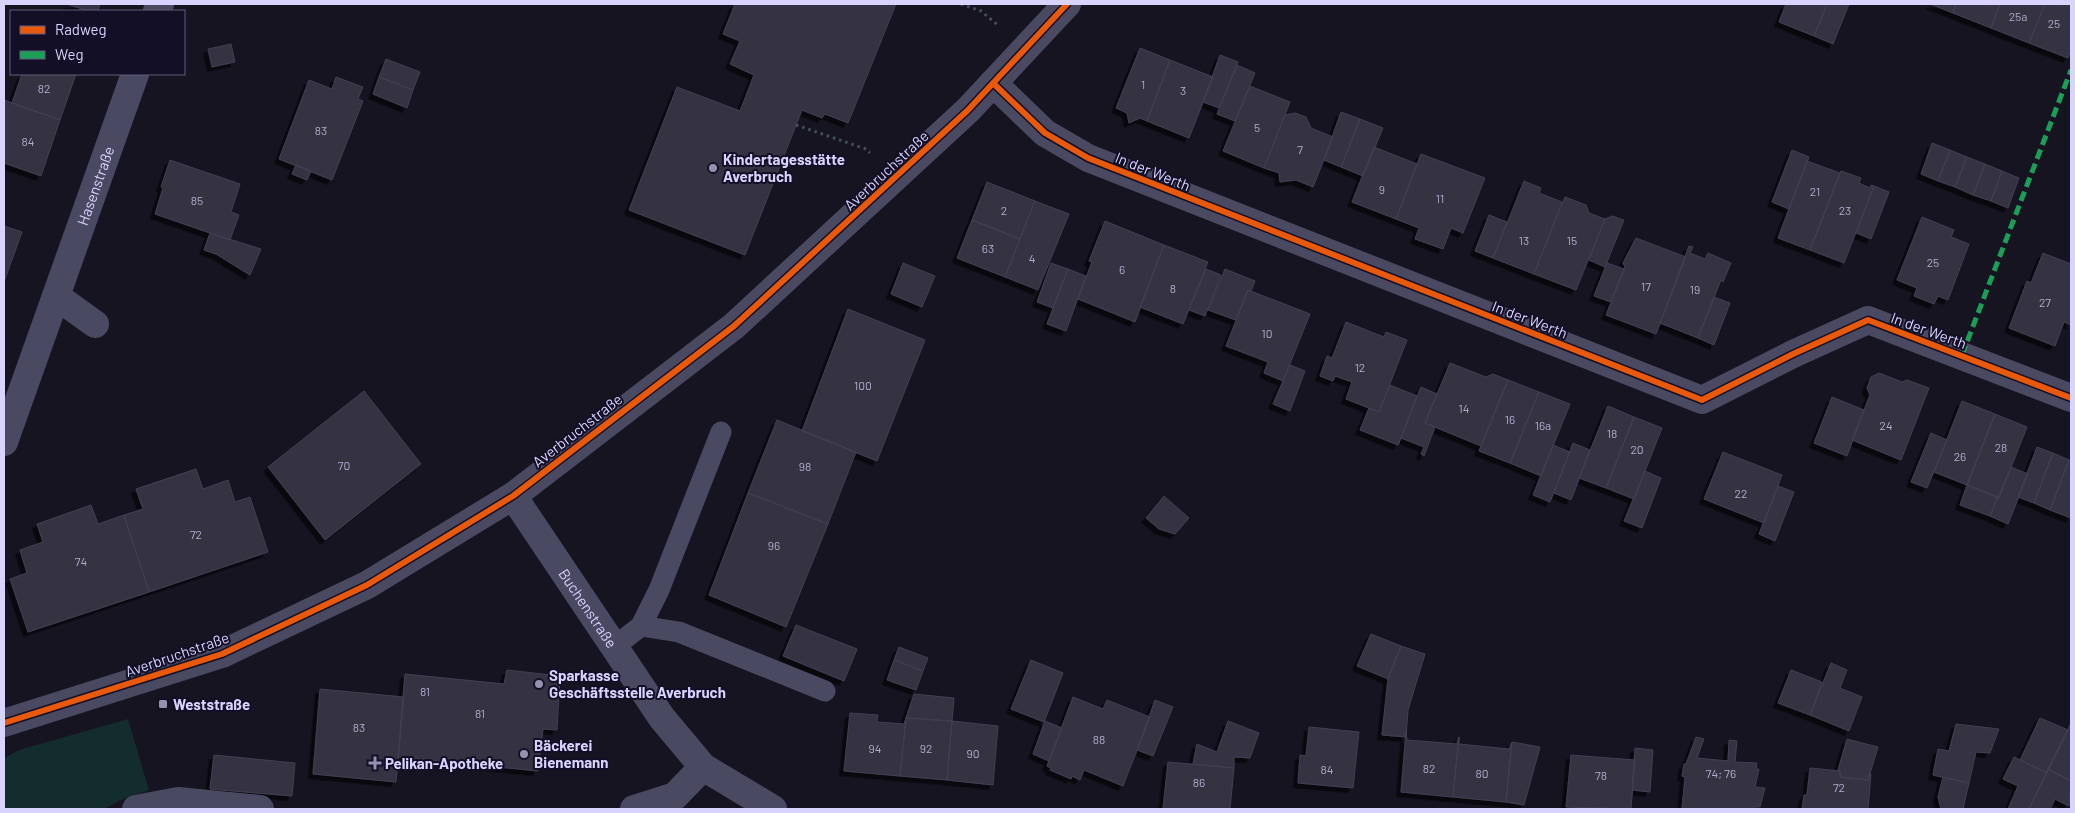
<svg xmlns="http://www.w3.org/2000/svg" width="2075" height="813" font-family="Barlow,sans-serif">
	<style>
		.green { fill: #132c2d }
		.building { fill: #343243; stroke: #433f54; filter: url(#shadow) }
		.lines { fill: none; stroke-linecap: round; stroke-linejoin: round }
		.path { stroke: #44505f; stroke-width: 3; stroke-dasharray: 2.5 4; stroke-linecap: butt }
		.lane { stroke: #4a4962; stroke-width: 21 }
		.street { stroke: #4a4962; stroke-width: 28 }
		.quiet { stroke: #1a9f57; stroke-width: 5; stroke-dasharray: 10 5; stroke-linecap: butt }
		.cycleway-casing { stroke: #130f26; stroke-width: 9 }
		.cycleway { stroke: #e8590c; stroke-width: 6 }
		.poi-dot { fill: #9591b1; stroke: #130f26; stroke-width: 2 }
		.labels { text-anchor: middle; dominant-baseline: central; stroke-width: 4; stroke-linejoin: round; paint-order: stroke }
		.number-label { font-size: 12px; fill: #b0acd0 }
		.poi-label { font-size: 15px; font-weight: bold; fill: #d9d4ff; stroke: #130f26; text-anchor: start }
		.street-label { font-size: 15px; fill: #d9d4ff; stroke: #130f26 }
	</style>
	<defs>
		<filter id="shadow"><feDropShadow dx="-4.5" dy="4.5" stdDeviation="0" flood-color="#0009"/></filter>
	</defs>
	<rect width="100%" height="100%" fill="#161421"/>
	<path class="green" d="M 128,719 L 149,790 L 121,800 L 104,809 L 4,809 L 4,758 L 19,750 Z"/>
	<path class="building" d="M 67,4 L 100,4 L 98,11 L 88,11 Z
		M 735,4 L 896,4 L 848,123 L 825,114 L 822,118 L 802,110 L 745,255 L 629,210 L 677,87 L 740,111 L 754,75 L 730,64 L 740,41 L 723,34 Z
		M 1786,4 L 1827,4 L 1814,36 L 1779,22 Z
		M 1827,4 L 1849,4 L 1833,44 L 1814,36 Z
		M 1930,4 L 1956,4 L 1953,13 Z
		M 1956,4 L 2000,4 L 1991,28 L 1953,13 Z
		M 2000,4 L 2045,4 L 2029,43 L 1991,28 Z
		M 2045,4 L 2071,4 L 2071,49 L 2068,58 L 2029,43 Z
		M 231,44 L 235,62 L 212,67 L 208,49 Z
		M 1140,48 L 1170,60 L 1147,121 L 1140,118 L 1129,123 L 1127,113 L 1116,108 Z
		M 1220,55 L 1238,62 L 1219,108 L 1203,102 Z
		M 386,59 L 420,72 L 413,90 L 379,77 Z
		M 1170,60 L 1213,77 L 1189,138 L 1147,121 Z
		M 1237,65 L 1255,73 L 1235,121 L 1217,114 Z
		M 22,74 L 76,74 L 60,120 L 12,103 Z
		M 336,77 L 363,87 L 358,99 L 363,101 L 332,180 L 279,159 L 309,80 L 332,89 Z
		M 379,77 L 413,90 L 407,108 L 373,94 Z
		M 1250,86 L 1290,102 L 1264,168 L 1223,151 Z
		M 4,100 L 60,120 L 41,176 L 4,163 Z
		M 1341,112 L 1360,119 L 1341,167 L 1324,160 Z
		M 1295,113 L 1306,117 L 1311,128 L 1333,137 L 1313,187 L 1296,180 L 1280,182 L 1279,173 L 1264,168 L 1285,115 Z
		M 1360,119 L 1383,128 L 1363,176 L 1341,167 Z
		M 1932,143 L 1950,150 L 1938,181 L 1921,174 Z
		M 1374,147 L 1417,164 L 1396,219 L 1352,202 Z
		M 1792,150 L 1809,157 L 1789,209 L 1772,202 Z
		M 1950,150 L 1967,157 L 1955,187 L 1938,181 Z
		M 1421,154 L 1485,178 L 1463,233 L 1451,228 L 1443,249 L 1415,239 L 1419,228 L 1396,219 Z
		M 1967,157 L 1985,164 L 1973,195 L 1955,187 Z
		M 170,160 L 240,184 L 231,212 L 239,215 L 230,240 L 155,214 L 163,188 L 161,187 Z
		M 1807,161 L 1840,173 L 1810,250 L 1778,238 Z
		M 1985,164 L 2002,171 L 1991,201 L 1973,195 Z
		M 296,165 L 311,171 L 307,180 L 292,174 Z
		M 1841,171 L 1861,178 L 1859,183 L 1870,188 L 1871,185 L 1874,186 L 1844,263 L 1810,250 Z
		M 2002,171 L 2019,178 L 2008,208 L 1991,201 Z
		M 1524,181 L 1541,188 L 1539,193 L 1562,202 L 1534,274 L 1493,258 Z
		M 987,182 L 1035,201 L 1020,239 L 972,220 Z
		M 1874,186 L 1889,192 L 1871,239 L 1856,233 Z
		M 1565,197 L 1586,205 L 1589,213 L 1605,219 L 1576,290 L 1534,274 Z
		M 1035,201 L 1069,214 L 1038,290 L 1005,277 Z
		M 1489,215 L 1507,222 L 1493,258 L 1475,251 Z
		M 1612,216 L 1624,220 L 1605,267 L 1589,260 L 1605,219 Z
		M 1922,217 L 1954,230 L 1951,237 L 1969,244 L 1948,300 L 1938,296 L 1934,304 L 1914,296 L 1917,288 L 1897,280 Z
		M 972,220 L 1020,239 L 1005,277 L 957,258 Z
		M 1105,221 L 1164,245 L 1135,322 L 1078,299 L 1092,262 L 1089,261 Z
		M 4,226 L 22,232 L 4,282 Z
		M 210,233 L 261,249 L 250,275 L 216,254 L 204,250 Z
		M 1636,238 L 1686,257 L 1656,334 L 1606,315 L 1625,267 L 1623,263 Z
		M 1164,245 L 1208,262 L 1183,324 L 1140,307 Z
		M 1689,246 L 1693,247 L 1690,253 L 1705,259 L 1708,253 L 1731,263 L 1723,282 L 1721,280 L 1698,338 L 1660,323 Z
		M 2043,253 L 2071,264 L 2071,325 L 2064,322 L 2055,346 L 2009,328 L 2027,281 L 2031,283 Z
		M 903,263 L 935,276 L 922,307 L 891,294 Z
		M 1051,263 L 1068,269 L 1053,308 L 1037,302 Z
		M 1607,263 L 1624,269 L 1611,302 L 1594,296 Z
		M 1068,269 L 1086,276 L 1066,331 L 1047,324 Z
		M 1206,269 L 1221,275 L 1205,316 L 1189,310 Z
		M 1225,269 L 1255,281 L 1251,291 L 1248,290 L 1236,320 L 1208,310 Z
		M 1248,290 L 1310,314 L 1283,381 L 1264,373 L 1268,362 L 1226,346 Z
		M 1714,297 L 1730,303 L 1714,345 L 1698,338 Z
		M 848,309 L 925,340 L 877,461 L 802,431 Z
		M 1346,322 L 1384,337 L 1386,332 L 1407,340 L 1379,412 L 1346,399 L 1352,382 L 1335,376 L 1333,381 L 1320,376 L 1327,356 L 1332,358 Z
		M 1450,363 L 1486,377 L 1493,374 L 1508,380 L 1481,446 L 1425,423 Z
		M 1290,365 L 1305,371 L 1290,411 L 1273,404 Z
		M 1879,373 L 1902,382 L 1907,380 L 1929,388 L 1901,460 L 1852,440 L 1870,395 L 1867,388 L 1871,377 Z
		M 1508,380 L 1539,392 L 1510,463 L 1479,451 Z
		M 1390,385 L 1417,396 L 1398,445 L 1360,430 L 1369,408 L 1379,412 Z
		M 1421,387 L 1437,394 L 1425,423 L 1435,427 L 1424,456 L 1421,454 L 1424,447 L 1401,438 L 1398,445 Z
		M 364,391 L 421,464 L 325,540 L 268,467 Z
		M 1539,392 L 1570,404 L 1541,476 L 1510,463 Z
		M 1832,397 L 1864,410 L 1847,456 L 1814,443 Z
		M 1962,401 L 1995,414 L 1967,485 L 1934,472 Z
		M 1608,406 L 1634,417 L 1606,488 L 1579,478 Z
		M 1995,414 L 2027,427 L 1999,498 L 1967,485 Z
		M 1634,417 L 1662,428 L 1634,499 L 1606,488 Z
		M 777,420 L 856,452 L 828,524 L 748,493 Z
		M 1931,433 L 1947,440 L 1927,488 L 1911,482 Z
		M 1573,443 L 1590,450 L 1571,500 L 1554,493 Z
		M 1553,445 L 1570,452 L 1550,502 L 1533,495 Z
		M 2037,447 L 2053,453 L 2034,503 L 2018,497 Z
		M 1723,452 L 1782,475 L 1764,523 L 1704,499 Z
		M 2053,453 L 2069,460 L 2050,510 L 2034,503 Z
		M 2069,460 L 2071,461 L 2071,518 L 2050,510 Z
		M 2011,467 L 2028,474 L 2008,524 L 1990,516 Z
		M 196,469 L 203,489 L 228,480 L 235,502 L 250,497 L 268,552 L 149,592 L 124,515 L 143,509 L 136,489 Z
		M 1645,471 L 1661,478 L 1642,528 L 1624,521 Z
		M 1967,485 L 1997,497 L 1990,516 L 1960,505 Z
		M 1778,486 L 1794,492 L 1775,541 L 1759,534 Z
		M 748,493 L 828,524 L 786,627 L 709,595 Z
		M 1164,496 L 1189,518 L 1175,534 L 1159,529 L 1146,518 Z
		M 91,505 L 98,524 L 124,515 L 149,592 L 28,632 L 10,579 L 27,573 L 20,550 L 43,542 L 37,524 Z
		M 796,625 L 857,649 L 844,681 L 783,656 Z
		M 1371,634 L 1401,646 L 1388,679 L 1357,666 Z
		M 1401,646 L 1425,654 L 1408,710 L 1406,737 L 1382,735 L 1388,679 Z
		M 899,647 L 928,658 L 923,671 L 894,660 Z
		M 894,660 L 923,671 L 916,690 L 887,680 Z
		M 1031,660 L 1063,673 L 1044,722 L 1011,709 Z
		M 1831,663 L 1847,670 L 1840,688 L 1862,697 L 1849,731 L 1810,715 Z
		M 507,670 L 560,676 L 557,730 L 543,729 L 538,771 L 398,757 L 405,674 L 504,684 Z
		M 1791,670 L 1822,682 L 1810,715 L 1778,703 Z
		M 320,689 L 404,697 L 396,782 L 313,774 Z
		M 914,694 L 954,698 L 952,721 L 906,718 Z
		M 1073,697 L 1103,709 L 1107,700 L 1150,717 L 1123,786 L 1084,770 L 1080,780 L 1072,776 L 1071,779 L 1050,770 L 1051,768 L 1047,766 Z
		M 1155,700 L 1173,707 L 1153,756 L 1137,750 Z
		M 850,713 L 878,715 L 877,722 L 904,724 L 906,718 L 900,776 L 844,771 Z
		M 906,718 L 952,721 L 947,780 L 900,776 Z
		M 2040,718 L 2068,730 L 2047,773 L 2020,760 Z
		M 952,721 L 998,726 L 993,785 L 947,780 Z
		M 1045,721 L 1062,728 L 1049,761 L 1033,754 Z
		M 1228,721 L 1259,733 L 1250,758 L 1234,757 L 1234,768 L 1193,764 L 1197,744 L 1217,752 Z
		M 2071,723 L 2071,781 L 2048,769 Z
		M 1956,724 L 1999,729 L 1990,753 L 1976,752 L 1969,783 L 1933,775 L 1938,749 L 1949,751 Z
		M 1309,727 L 1359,732 L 1353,788 L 1298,783 L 1300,755 L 1306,756 Z
		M 1406,732 L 1407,740 L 1457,744 L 1459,737 L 1453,797 L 1401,792 Z
		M 1459,737 L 1459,744 L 1509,749 L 1512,742 L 1506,802 L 1453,797 Z
		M 1696,737 L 1704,739 L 1697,758 L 1728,761 L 1729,740 L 1737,741 L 1735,762 L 1757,763 L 1756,769 L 1759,769 L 1755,787 L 1765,788 L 1760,807 L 1753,807 L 1753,809 L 1682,809 L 1685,777 L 1682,776 L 1684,764 L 1686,764 Z
		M 1847,739 L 1878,747 L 1868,780 L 1840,777 L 1840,771 L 1838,770 Z
		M 1512,742 L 1540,747 L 1524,805 L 1506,802 Z
		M 1635,748 L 1653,750 L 1650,792 L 1632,790 Z
		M 214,755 L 295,763 L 292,796 L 210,789 Z
		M 1571,755 L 1635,760 L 1631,809 L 1566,807 Z
		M 2014,757 L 2047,773 L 2029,809 L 2008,809 L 2018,786 L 2003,779 Z
		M 1168,762 L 1234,768 L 1230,809 L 1163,809 Z
		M 1810,768 L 1840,771 L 1840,777 L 1868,780 L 1869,773 L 1871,774 L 1868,809 L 1802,809 L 1804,795 L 1807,795 Z
		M 2048,769 L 2071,781 L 2069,806 L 2055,799 L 2050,809 L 2029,809 Z
		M 1943,777 L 1969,783 L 1963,809 L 1941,809 L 1938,797 Z"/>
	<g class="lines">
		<path class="path" d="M 961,4 L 981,11 L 999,26
			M 796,125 L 866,149 L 870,153"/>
		<path class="lane" d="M 641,626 L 679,632 L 825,691
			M 614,647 L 641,626 L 659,590 L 721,432"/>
		<g class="street">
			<path d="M 157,11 L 160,4"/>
			<path d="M 993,83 L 1045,133 L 1088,158 L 1702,400 L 1793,354 L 1868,320 L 2071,398"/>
			<path d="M 56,296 L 95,324"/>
			<path id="s1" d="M 4,442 L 135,74"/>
			<path id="s2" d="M 513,496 L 662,718 L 703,767 L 773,809"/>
			<path d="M 4,723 L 222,654 L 367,585 L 513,496 L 734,326 L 968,110 L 1067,4"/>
			<path d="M 136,809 L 178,801 L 260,809"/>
			<path d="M 634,809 L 675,796 L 703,767"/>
		</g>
		<path class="quiet" d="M 1962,355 L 2071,70"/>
		<g class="cycleway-casing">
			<path id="cycleway" d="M 993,83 L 1045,133 L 1088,158 L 1702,400 L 1793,354 L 1868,320 L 2071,398
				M 4,723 L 222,654 L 367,585 L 513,496 L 734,326 L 968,110 L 1067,4"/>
		</g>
		<use href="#cycleway" class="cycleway"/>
	</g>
	<g class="poi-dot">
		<circle cx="713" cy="168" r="5"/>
		<circle cx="539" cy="684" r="5"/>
		<rect x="158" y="699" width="10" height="10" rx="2.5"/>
		<circle cx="524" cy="754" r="5"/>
		<path d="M372.5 755.5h5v5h5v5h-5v5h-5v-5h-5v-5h5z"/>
	</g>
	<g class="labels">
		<g class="number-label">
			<text x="2018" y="16">25a</text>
			<text x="2054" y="23">25</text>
			<text x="1143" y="84">1</text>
			<text x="44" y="88">82</text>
			<text x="1183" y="90">3</text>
			<text x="1257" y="127">5</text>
			<text x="321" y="130">83</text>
			<text x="28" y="141">84</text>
			<text x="1300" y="149">7</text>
			<text x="1382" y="189">9</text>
			<text x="1815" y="191">21</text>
			<text x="1440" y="198">11</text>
			<text x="197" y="200">85</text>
			<text x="1004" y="210">2</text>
			<text x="1845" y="210">23</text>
			<text x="1524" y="240">13</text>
			<text x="1572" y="240">15</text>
			<text x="988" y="248">63</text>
			<text x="1032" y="258">4</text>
			<text x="1933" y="262">25</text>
			<text x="1122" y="269">6</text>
			<text x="1646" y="286">17</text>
			<text x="1173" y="288">8</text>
			<text x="1695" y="289">19</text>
			<text x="2045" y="302">27</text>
			<text x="1267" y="333">10</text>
			<text x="1360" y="367">12</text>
			<text x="863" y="385">100</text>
			<text x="1464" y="408">14</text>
			<text x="1510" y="419">16</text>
			<text x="1543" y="425">16a</text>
			<text x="1886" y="425">24</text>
			<text x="1612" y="433">18</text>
			<text x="2001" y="447">28</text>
			<text x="1637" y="449">20</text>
			<text x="1960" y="456">26</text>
			<text x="344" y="465">70</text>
			<text x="805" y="466">98</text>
			<text x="1741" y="493">22</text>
			<text x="196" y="534">72</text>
			<text x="774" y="545">96</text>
			<text x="81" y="561">74</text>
			<text x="425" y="691">81</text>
			<text x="480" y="713">81</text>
			<text x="359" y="727">83</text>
			<text x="1099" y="739">88</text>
			<text x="875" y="748">94</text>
			<text x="926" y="748">92</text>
			<text x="973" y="753">90</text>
			<text x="1429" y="768">82</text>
			<text x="1327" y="769">84</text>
			<text x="1482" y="773">80</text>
			<text x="1721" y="773">74; 76</text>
			<text x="1601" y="775">78</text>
			<text x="1199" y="782">86</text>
			<text x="1839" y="787">72</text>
		</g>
		<g class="poi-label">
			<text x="723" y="159">Kindertagesstätte<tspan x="723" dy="17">Averbruch</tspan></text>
			<text x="549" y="675">Sparkasse<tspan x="549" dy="17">Geschäftsstelle Averbruch</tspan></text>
			<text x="173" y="704">Weststraße</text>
			<text x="534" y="745">Bäckerei<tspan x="534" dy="17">Bienemann</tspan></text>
			<text x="385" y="763">Pelikan-Apotheke</text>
		</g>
		<g class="street-label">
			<text transform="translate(886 170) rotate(-43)">Averbruchstraße</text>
			<text transform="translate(1153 171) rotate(22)">In der Werth</text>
			<text stroke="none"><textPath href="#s1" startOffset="272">Hasenstraße</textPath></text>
			<text transform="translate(1530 319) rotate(21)">In der Werth</text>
			<text transform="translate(1929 330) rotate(20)">In der Werth</text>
			<text transform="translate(577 430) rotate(-38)">Averbruchstraße</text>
			<text stroke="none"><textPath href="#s2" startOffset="135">Buchenstraße</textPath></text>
			<text transform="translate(177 654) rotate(-19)">Averbruchstraße</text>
		</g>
	</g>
	<rect width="2075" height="813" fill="none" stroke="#d9d4ff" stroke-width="10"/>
	<rect x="10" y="10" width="175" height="65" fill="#130f26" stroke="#625e7d"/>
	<rect x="20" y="26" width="25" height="8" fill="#e8590c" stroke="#625e7d"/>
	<text x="55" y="35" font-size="15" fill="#d9d4ff">Radweg</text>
	<rect x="20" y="51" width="25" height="8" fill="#1a9f57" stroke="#625e7d"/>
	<text x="55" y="60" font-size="15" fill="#d9d4ff">Weg</text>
</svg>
